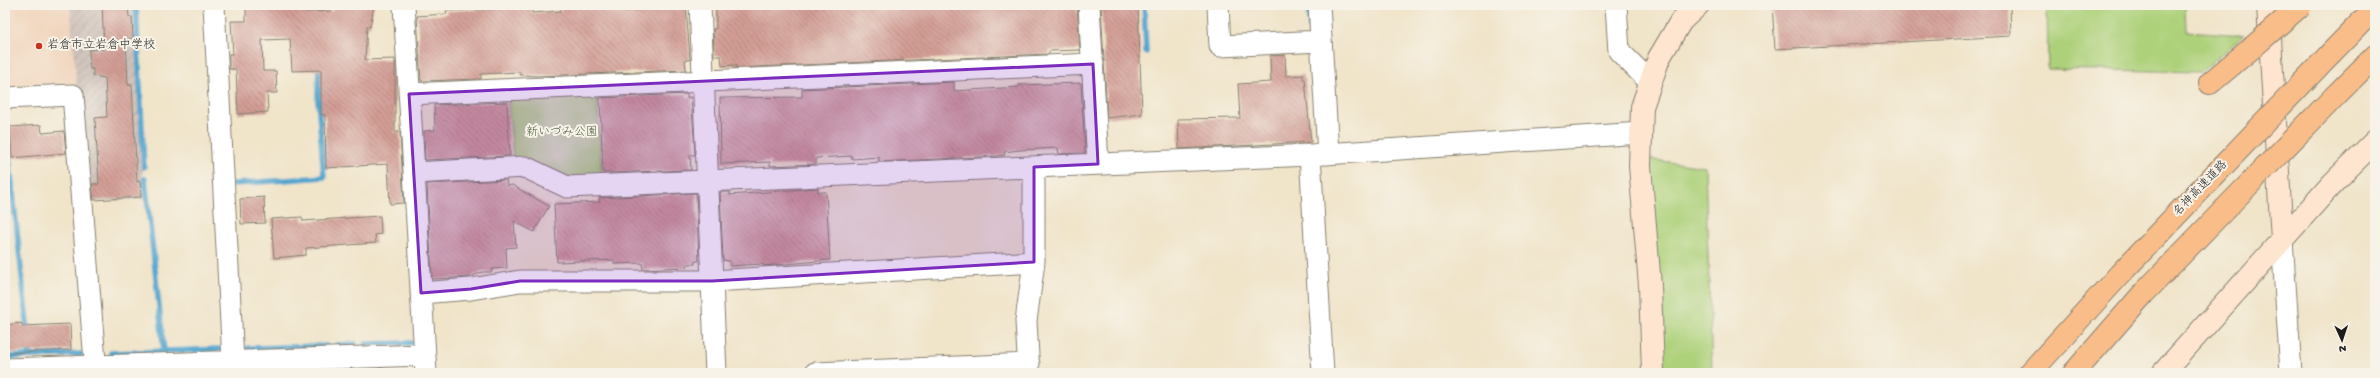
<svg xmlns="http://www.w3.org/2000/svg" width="2380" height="378" font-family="'Gochi Hand','Klee One',sans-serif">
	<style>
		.built { fill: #f1d5bd }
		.industrial { fill: url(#industrial-furrows) }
		.green { fill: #add17a; stroke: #64764b }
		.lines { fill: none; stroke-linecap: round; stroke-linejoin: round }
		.stream { stroke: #54a6cf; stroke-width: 5.5 }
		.building { fill: url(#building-back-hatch) }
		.street-casing { stroke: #868072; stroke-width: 23 }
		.secondary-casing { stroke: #868072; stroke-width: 24 }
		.highway-casing { stroke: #868072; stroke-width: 24 }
		.street { stroke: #fff; stroke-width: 21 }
		.secondary { stroke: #fde5d0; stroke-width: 22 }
		.highway { stroke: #f9bd89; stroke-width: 22 }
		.highway-bridge-casing { stroke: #868072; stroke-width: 24; stroke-linecap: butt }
		.highway-bridge { stroke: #f9bd89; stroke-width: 22 }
		.marked { fill: #7b2cbf; fill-opacity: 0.2; stroke: #7b2cbf; stroke-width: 3; stroke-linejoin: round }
		.poi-dot { fill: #c8321e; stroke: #f7f3e8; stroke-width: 1.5 }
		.labels { text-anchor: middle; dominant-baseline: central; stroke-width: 4; stroke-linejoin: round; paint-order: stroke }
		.poi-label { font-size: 12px; fill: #1c1c1c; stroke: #f7f3e8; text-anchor: start }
		.park-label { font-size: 12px; fill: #4f5b3d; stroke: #f7f3e8 }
		.street-label { font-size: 12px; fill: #1c1c1c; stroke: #f7f3e8 }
	</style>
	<defs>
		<pattern id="industrial-furrows" width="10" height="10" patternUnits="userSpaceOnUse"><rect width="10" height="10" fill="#cec1ba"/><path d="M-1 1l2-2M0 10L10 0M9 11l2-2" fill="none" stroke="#b0a59f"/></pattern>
		<pattern id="building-back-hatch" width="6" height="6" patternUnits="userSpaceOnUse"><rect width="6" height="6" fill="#d39e95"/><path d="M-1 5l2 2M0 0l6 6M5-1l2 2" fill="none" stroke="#aa8079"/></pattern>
	</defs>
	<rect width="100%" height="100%" fill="#f7f3e8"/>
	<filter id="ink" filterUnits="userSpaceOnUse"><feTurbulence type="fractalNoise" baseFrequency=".025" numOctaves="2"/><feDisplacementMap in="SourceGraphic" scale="8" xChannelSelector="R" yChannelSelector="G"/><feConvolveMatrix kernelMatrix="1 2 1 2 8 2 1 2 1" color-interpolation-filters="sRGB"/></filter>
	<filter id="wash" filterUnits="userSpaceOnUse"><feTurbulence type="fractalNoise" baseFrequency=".012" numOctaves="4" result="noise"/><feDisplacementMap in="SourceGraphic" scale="16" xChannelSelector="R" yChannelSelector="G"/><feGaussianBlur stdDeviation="0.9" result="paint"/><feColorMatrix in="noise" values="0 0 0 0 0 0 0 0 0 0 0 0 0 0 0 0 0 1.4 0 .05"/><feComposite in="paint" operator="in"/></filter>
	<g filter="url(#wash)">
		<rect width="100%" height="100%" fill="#f0e4c9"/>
		<path class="built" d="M 5,5 L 70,5 L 77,86 L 5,90 Z"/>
		<path class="industrial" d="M 70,5 L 135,5 L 144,199 L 86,202 Z"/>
		<path class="green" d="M 2047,5 L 2185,5 L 2186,31 L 2244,35 L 2201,72 L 2048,69 Z
			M 597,95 L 602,177 L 571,178 L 513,158 L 508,98 Z
			M 1640,158 L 1705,167 L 1712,373 L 1653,373 Z"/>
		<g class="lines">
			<path class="stream" d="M 136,5 L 144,167
				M 1144,5 L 1146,52
				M 1308,5 L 1310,27
				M 321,18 L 322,5
				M 5,119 L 28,332
				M 145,179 L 164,351
				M 233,184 L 324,177 L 318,100 L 319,63
				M 366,344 L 411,343
				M 337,345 L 355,344
				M 29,346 L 30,356
				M 248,348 L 326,346
				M 111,353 L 221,349
				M 5,357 L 81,354"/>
		</g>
		<g id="blocks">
			<path class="building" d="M 102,5 L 128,5 L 129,17 L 132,17 L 133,38 L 126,39 L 128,85 L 132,85 L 137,182 L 140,181 L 141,197 L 94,200 L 92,184 L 99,184 L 95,118 L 107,117 L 105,78 L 93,76 L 93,69 L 90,69 L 89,50 L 104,49 Z
				M 246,5 L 266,5 L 266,8 L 301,6 L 301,12 L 332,11 L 333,5 L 374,5 L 370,27 L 367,26 L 365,60 L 395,59 L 395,132 L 400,132 L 404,203 L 390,204 L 388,164 L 326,168 L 325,115 L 321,115 L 321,70 L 292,71 L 290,39 L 262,40 L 263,71 L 276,71 L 277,93 L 267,93 L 268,112 L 238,114 L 236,69 L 229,69 L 229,54 L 233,54 L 231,21 L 246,21 Z
				M 492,5 L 532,5 L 532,13 L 561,11 L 561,6 L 586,5 L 623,5 L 624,11 L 654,9 L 654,5 L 686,5 L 690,60 L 685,60 L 686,70 L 538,76 L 520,75 L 520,72 L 481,74 L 481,79 L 421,81 L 417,16 L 447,14 L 446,11 L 493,9 Z
				M 716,5 L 1077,5 L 1080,50 L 1049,51 L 1049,54 L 736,68 L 736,65 L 722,66 L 721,56 L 714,56 L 713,29 L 716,29 Z
				M 1101,5 L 1138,5 L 1142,114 L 1107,118 Z
				M 1772,5 L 2010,5 L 2011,36 L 1775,49 Z
				M 1285,55 L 1286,76 L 1303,75 L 1303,79 L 1305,79 L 1311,142 L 1179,149 L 1178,119 L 1240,118 L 1238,84 L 1271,82 L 1270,56 Z
				M 954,82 L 954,91 L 1019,87 L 1019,85 L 1081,83 L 1085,153 L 1059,154 L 1058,148 L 1020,150 L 1004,152 L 1005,155 L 997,156 L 879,162 L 879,157 L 852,159 L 852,156 L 816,158 L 816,164 L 770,166 L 770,162 L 721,164 L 720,98 L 802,97 L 802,89 Z
				M 687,94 L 687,98 L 691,97 L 694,135 L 695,155 L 690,155 L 691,170 L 603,173 L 600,98 Z
				M 507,102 L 510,156 L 425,160 L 424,131 L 435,130 L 434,105 Z
				M 41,125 L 42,133 L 64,131 L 66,153 L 12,158 L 10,127 Z
				M 506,180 L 507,186 L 512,185 L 549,206 L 534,232 L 514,221 L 516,247 L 506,248 L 507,268 L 492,269 L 492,272 L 482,272 L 470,277 L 432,279 L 427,184 Z
				M 818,188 L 818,192 L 826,192 L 830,260 L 763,266 L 763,264 L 730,266 L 730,261 L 723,260 L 720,192 L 730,192 L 730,195 Z
				M 696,193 L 699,261 L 695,261 L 695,264 L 687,264 L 687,267 L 643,269 L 642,263 L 614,264 L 614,260 L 557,262 L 554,204 L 600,202 L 599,198 Z
				M 264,197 L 265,223 L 241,224 L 240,199 Z
				M 380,216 L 381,234 L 375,235 L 376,243 L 306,248 L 306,255 L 274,258 L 271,219 L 302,217 L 303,221 Z
				M 22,323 L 22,326 L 70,324 L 71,350 L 5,353 L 5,325 Z"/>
		</g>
	</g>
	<g filter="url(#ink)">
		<use href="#blocks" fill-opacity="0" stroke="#868072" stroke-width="1"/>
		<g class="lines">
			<g class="street-casing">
				<path id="street" d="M 214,5 L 233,361
					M 404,5 L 426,373
					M 700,5 L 716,373
					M 1089,5 L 1098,164
					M 1218,5 L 1220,46 L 1321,41
					M 1319,5 L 1328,154
					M 1616,5 L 1619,51 L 1651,83
					M 409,94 L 1093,64
					M 5,98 L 73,95 L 96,373
					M 1310,155 L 1323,373
					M 414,173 L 525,167 L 567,187 L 1310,155 L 1641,133
					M 2282,239 L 2291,373
					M 421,293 L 471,289 L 520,281 L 712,281 L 1034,262
					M 5,369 L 424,355
					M 815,373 L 1029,364
					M 1029,373 L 1026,321 L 1034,262 L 1034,167"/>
			</g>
			<g class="secondary-casing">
				<path id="secondary" d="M 2268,5 L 2282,239
					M 1653,373 L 1650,286 L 1640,166 L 1642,107 L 1659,58 L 1681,21 L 1698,5
					M 2163,373 L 2332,184 L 2375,141"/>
			</g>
			<g class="highway-casing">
				<path id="highway" d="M 2331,53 L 2375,8
					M 2210,83 L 2253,47
					M 2336,95 L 2375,56
					M 2030,373 L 2120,274 L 2222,167
					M 2074,373 L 2143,294 L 2224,210"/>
			</g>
			<use href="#street" class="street"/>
			<use href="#secondary" class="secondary"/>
			<use href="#highway" class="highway"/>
			<g class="highway-bridge-casing">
				<path id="highway-bridge" d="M 2253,47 L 2301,5
					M 2222,167 L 2331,53
					M 2224,210 L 2336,95"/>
			</g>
			<use href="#highway-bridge" class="highway-bridge"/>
		</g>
	</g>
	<path class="marked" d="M 1093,64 L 1098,164 L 1034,167 L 1034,262 L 712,281 L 520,281 L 471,289 L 421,293 L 409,94 Z"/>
	<circle class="poi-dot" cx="39" cy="46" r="4"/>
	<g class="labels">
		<g class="poi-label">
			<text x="47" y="46">岩倉市立岩倉中学校</text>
		</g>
		<g class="park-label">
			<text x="562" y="133">新いづみ公園</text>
		</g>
		<g class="street-label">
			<text transform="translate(2201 189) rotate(-46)">名神高速道路</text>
		</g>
	</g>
	<rect width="2380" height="378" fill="none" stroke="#f7f3e8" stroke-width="20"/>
	<g transform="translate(2342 340) rotate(177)" stroke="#f7f3e8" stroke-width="3" paint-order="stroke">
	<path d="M0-3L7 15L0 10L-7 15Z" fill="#1c1c1c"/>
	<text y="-6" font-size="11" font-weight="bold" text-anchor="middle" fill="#1c1c1c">N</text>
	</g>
</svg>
